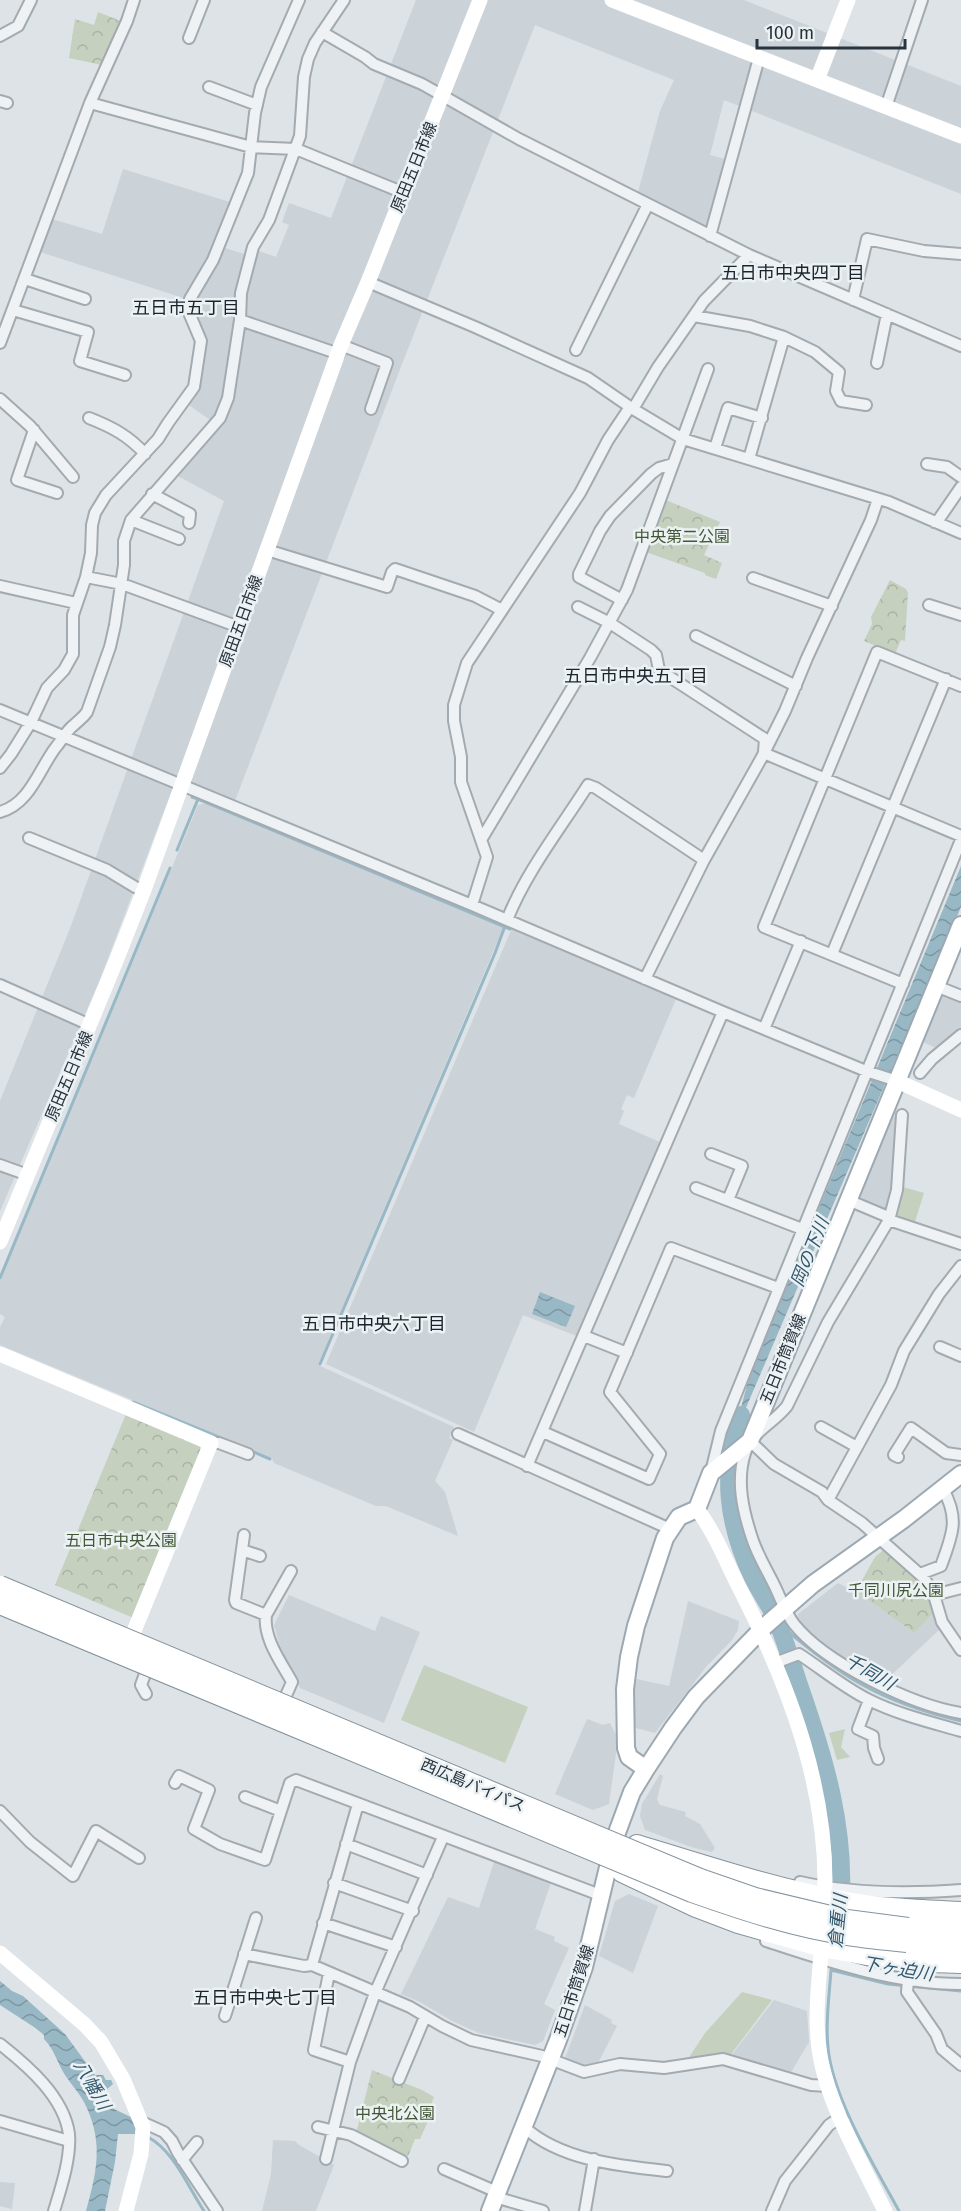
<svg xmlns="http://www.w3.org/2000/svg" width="961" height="2211" font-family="'Fira Sans','Noto Sans JP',sans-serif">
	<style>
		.built { fill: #cbd2d8 }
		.grass { fill: #c6d0be }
		.park { fill: url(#park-crowns) }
		.water { fill: url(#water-waves) }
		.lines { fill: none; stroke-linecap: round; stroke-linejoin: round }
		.stream { stroke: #98b8c6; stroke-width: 3 }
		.river { stroke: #98b8c6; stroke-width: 18 }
		.street-casing { stroke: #a3abb0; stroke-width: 14 }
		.primary-casing { stroke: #9da9b2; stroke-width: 20 }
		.highway-casing { stroke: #85939d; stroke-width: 22 }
		.street { stroke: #eff2f5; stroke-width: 10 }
		.secondary { stroke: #fff; stroke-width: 15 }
		.primary { stroke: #fff; stroke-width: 16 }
		.highway { stroke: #fff; stroke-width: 20 }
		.highway-bridge-casing { stroke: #85939d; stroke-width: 22; stroke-linecap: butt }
		.highway-bridge { stroke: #fff; stroke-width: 20 }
		.labels { text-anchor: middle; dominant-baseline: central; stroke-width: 5; stroke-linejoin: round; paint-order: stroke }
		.street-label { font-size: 16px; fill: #27333d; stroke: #ecf1f4 }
		.park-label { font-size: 16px; fill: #425834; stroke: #ecf1f4 }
		.neighbourhood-label { font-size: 18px; fill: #19242d; stroke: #ecf1f4 }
		.water-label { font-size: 18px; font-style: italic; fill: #32596f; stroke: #ecf1f4 }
	</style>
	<defs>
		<pattern id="park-crowns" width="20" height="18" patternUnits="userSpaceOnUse" patternTransform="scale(1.5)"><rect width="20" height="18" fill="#c6d0be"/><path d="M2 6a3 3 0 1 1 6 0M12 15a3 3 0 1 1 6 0" fill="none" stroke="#aab3a4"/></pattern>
		<pattern id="water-waves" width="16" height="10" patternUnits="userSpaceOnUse" patternTransform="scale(1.5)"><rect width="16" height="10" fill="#98b8c6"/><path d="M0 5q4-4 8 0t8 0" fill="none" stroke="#7c96a2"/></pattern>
	</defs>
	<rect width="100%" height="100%" fill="#dde3e6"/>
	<path class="built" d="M 416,0 L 744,0 L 961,86 L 961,194 L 724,100 L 710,155 L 728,160 L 709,231 L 638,192 L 660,111 L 674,80 L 535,25 L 402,364 L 233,806 L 175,782 L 99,982 L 0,1211 L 0,1101 L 71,926 L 224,501 L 178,476 L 220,427 L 186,403 L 204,343 L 193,313 L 193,301 L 40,252 L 52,219 L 102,234 L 123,169 L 233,203 L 216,245 L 247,255 L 259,251 L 276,257 L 289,225 L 282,222 L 289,203 L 331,218 Z
		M 207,803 L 504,926 L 318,1365 L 454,1427 L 449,1438 L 453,1440 L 435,1481 L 445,1492 L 458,1536 L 386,1506 L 376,1506 L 274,1463 L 272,1458 L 0,1345 L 0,1327 L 5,1317 L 0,1314 L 0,1281 L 198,805 Z
		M 512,928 L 676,999 L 634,1098 L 627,1095 L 621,1109 L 624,1111 L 619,1124 L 662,1143 L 579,1337 L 523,1315 L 474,1432 L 326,1364 Z
		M 941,993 L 961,1002 L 961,1028 L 950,1040 L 938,1049 L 921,1041 Z
		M 897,1114 L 894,1185 L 887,1212 L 856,1198 L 886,1124 Z
		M 838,1583 L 855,1592 L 856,1591 L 914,1633 L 935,1612 L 941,1628 L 884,1682 L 851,1665 L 814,1639 L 797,1620 L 798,1614 Z
		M 289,1595 L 375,1631 L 381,1616 L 420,1632 L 384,1723 L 300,1688 L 279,1643 L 274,1625 Z
		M 688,1601 L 739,1621 L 738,1630 L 732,1640 L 706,1667 L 655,1733 L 632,1727 L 632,1678 L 669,1686 Z
		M 587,1719 L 603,1725 L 610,1723 L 618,1739 L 609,1804 L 593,1810 L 555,1794 Z
		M 660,1774 L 663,1776 L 657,1799 L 660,1805 L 686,1812 L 685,1816 L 700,1824 L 715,1848 L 712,1852 L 694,1848 L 645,1830 L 640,1816 L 642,1804 Z
		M 495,1859 L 552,1880 L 535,1929 L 555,1937 L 554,1941 L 569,1948 L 544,2004 L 555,2010 L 543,2041 L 535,2045 L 479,2033 L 452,2021 L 420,2002 L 401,1994 L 448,1897 L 479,1908 Z
		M 629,1894 L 658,1906 L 633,1973 L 599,1956 L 615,1901 Z
		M 774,2000 L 807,2011 L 809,2042 L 790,2074 L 730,2057 Z
		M 585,2005 L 612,2020 L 611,2023 L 617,2026 L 597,2065 L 585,2069 L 564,2061 Z
		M 273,2140 L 295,2141 L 299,2145 L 334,2165 L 316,2211 L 262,2211 L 271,2174 Z
		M 0,2182 L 15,2183 L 12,2209 L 0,2206 Z"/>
	<path class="grass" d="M 903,1187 L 924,1193 L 914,1225 L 894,1219 Z
		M 424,1665 L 528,1707 L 505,1763 L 401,1720 Z
		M 845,1729 L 841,1747 L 850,1757 L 837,1760 L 829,1733 Z
		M 742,1992 L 772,2000 L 729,2057 L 686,2062 L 705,2033 Z"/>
	<path class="park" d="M 98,12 L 123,22 L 102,65 L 69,58 L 75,19 L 94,25 Z
		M 663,499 L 720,522 L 704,555 L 722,563 L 716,579 L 705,575 L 705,573 L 643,551 Z
		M 890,580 L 906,589 L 908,593 L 905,641 L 901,640 L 895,654 L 864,641 L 872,624 L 871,617 Z
		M 126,1414 L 198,1444 L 202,1451 L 136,1619 L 55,1585 Z
		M 882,1551 L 886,1551 L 926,1586 L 935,1612 L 914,1633 L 856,1591 L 875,1557 Z
		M 372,2070 L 422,2090 L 434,2097 L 428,2112 L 431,2114 L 420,2139 L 415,2139 L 409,2154 L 405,2158 L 356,2134 Z"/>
	<path class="water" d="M 961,866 L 961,907 L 733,1438 L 747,1385 L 774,1316 Z
		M 540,1292 L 575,1306 L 566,1327 L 532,1314 Z
		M 0,1981 L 12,1991 L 23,1996 L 65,2034 L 95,2075 L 103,2075 L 106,2080 L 111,2080 L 113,2084 L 104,2092 L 114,2109 L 135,2119 L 139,2134 L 118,2134 L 115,2162 L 105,2211 L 86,2211 C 97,2171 104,2141 84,2102 C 79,2093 71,2084 65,2075 C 57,2062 54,2049 44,2039 L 44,2035 L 34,2027 L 0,2005 Z"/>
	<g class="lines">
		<path class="stream" d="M 198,799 L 510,929
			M 177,850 L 198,799 L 192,797
			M 0,1278 L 170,868
			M 320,1364 L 495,953 L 505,926
			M 133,1402 L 221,1438
			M 249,1450 L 270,1459
			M 778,1623 C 840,1676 880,1702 961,1721
			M 148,2137 C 174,2151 188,2187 204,2211
			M 899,2211 C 875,2167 840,2110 830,2061 C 824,2031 829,2000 831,1970 L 888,1984 L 961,1991"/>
		<path class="river" d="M 741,1415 C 721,1473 727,1523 753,1578 C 761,1594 773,1609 779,1626 C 786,1644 792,1663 798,1682 C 824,1756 847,1830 840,1909"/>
		<g class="street-casing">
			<path id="street" d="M 322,32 L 365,57 L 374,64 L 422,84 L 519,139 L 749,255 L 961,346
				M 0,36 L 18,26 L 31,0
				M 189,38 L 204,0
				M 209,87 L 257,105
				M 0,101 L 7,103
				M 90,103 L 251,147 L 296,149 L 404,193
				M 886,107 L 922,0
				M 710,236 L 759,58
				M 25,279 L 85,299
				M 368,282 L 475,327 L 588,378 L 633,409 L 683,439 L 889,502 L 961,533
				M 853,300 L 867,239 L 924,251 L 961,254
				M 13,310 L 88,332 L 80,361 L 125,375
				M 694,316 L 750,326 L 784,337 L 749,459
				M 240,320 L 339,354
				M 784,337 L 815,352 L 839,372 L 836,391 L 841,401 L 866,405
				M 0,343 L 90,103 L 127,21 L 134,0
				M 341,345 L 387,363 L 371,409
				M 576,350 L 648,204
				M 877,363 L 887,314
				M 0,399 L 30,426 L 73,477
				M 633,409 L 658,367 L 704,301 L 749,255
				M 89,418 C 112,427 129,436 145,454
				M 34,430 L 17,480 L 57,493
				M 715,448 L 728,408 L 762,418
				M 927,464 L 947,467 L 961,477
				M 152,494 L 190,514 L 189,523
				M 131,520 L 179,539
				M 934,522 L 939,519 L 961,487
				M 267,550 L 387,587 L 392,572 L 395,569 L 475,596 L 502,610
				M 86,577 L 122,584 L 239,627
				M 753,578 L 832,606
				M 0,586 L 76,603
				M 622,600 L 579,577 L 579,574 L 600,531 L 610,516 L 651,474 L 659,468 L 673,464
				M 929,605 L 961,615
				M 578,607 L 610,623 L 651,650 L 656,655 L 659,670 L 765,739 L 764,752 L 766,754 L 961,836
				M 696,636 L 796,686
				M 0,710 L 472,905 L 723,1012 L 866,1071 L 897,1081
				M 0,768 L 11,754 L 31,722 L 47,688 L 64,670 L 73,654 L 73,615 L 86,577 L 91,553 L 92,525 L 95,513 L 106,495 L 158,439 L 168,423 L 194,387 L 201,341 L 190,315 L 188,308 L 190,299 L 213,260 L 248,173 L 255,113 L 261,87 L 299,0
				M 0,812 C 30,804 39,769 56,747 C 62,740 67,730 74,725 C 79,720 83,718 87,712 L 110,647 L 115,625 L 124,565 L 124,541 L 131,520 L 220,418 L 228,398 L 240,320 L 241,293 L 253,247 L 269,220 L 300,136 L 304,77 L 308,59 L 315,43 L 344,0
				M 29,838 L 107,870 L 135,887 L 144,890
				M 481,840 L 590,658 L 627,590 L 708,369
				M 472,905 L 487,857 L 461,782 L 461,757 L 454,721 L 454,705 L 467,663 L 580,493 L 608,440 L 630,407
				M 507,920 C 526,872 560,829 588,785 L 596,788 L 704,860
				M 832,954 L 946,679
				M 645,979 L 704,860 L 762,757 L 785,711 L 807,658 L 871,520 L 878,499
				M 903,984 L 764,927 L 877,652 L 961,686
				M 0,985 L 90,1025
				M 936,986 L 961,996
				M 764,1029 L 801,941
				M 920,1073 L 932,1059 L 961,1035
				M 902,1115 L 897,1190 L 889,1220 L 828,1322 L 787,1406 C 774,1423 751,1432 745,1453 C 736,1481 743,1511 752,1538 C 758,1557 769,1573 777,1591 C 782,1602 787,1615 794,1624 C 825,1663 912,1705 961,1713
				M 711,1154 L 742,1166 L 728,1200
				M 0,1165 L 28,1175
				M 696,1188 L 802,1229
				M 848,1200 L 886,1216 L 889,1220 L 961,1244
				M 584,1336 L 627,1353
				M 940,1347 L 961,1356
				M 821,1427 L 857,1447
				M 543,1432 L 649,1479 L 660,1454 L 610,1392 L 671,1248 L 778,1288
				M 458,1434 L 670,1529
				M 750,1441 L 774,1464 L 822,1492 L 828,1500 L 862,1523 L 924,1578 L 934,1595 L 942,1622 L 961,1650
				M 211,1443 L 219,1443 L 248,1454
				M 898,1457 L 894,1455 L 911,1428 L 946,1453 L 961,1455
				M 527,1466 L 723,1012
				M 711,1472 L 721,1431 L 961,840
				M 828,1500 L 891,1385 L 904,1351 L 939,1294 L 961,1266
				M 244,1535 L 235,1600 L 236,1603 L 266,1615 C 263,1638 281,1662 292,1682 L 284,1700
				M 242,1550 L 260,1556
				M 920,1574 L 941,1566 C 952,1535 960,1520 943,1489
				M 934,1595 L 961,1588
				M 266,1615 L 291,1571
				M 775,1663 L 799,1654 C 822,1669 843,1687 869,1700 C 897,1714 930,1722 961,1731
				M 145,1674 L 141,1685 L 146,1694
				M 869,1700 L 858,1729 L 873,1736 L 874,1748 L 878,1759
				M 175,1783 L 179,1776 L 209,1790 L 194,1829 L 220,1844 L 265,1860 L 290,1783 L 296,1780 L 600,1895
				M 245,1797 L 281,1811
				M 0,1811 L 30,1842 L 73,1876 L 96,1831 L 139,1858
				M 346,1844 L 427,1875
				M 800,1882 C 853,1894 907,1894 961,1890
				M 334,1883 L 413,1911
				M 323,1923 L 396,1947
				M 766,1941 C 830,1962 893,1984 961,1984
				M 244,1954 L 304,1966 L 312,1965 L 410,2007 L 442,2026 L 471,2040 L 542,2056 L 584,2072 L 620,2064 L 664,2068 L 723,2059 L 811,2085 L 828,2086
				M 312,1965 L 358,1804
				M 329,1973 L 314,2050 L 350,2062
				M 908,1980 L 907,1992 L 936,2034 L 942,2049 L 961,2065
				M 225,2016 L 256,1918
				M 0,2044 C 28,2066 64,2097 69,2134 C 71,2158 61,2188 54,2211
				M 399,2079 L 425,2017
				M 0,2121 L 69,2141
				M 142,2122 L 164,2132 L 172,2141 L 178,2153 L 217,2211
				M 318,2127 L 351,2135 L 402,2161
				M 524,2127 C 560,2160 619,2166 667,2171
				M 326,2159 L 350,2062 L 375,1993 L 443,1837
				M 182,2160 L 197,2142
				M 444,2169 L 497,2192
				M 495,2197 L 543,2211
				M 585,2211 L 594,2159
				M 772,2211 L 785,2181 L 829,2125 L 841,2117"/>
		</g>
		<g class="primary-casing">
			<path id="primary" d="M 646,1769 L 629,1757 L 626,1748 L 625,1689 L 629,1657 L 636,1626 L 665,1538 L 679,1517 L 697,1509 L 711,1473 L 750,1441 L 961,925
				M 490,2211 L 558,2040 L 584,1967 L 615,1838 L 632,1792 L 646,1769 L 673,1728 L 696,1697 L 765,1626 L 813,1584 L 904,1519 L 961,1474"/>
		</g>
		<g class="highway-casing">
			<path id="highway" d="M 637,1845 C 706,1866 775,1889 846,1902 C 884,1909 922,1910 961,1912
				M 622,1872 L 696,1907 L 738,1923 L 822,1947 L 900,1961 L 961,1963
				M 908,1928 L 961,1930
				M 907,1942 L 961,1944"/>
		</g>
		<use href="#street" class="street"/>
		<path class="secondary" d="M 612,0 L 961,136
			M 817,80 L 848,0
			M 897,1081 L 961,1110
			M 0,1242 L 116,961 L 144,890 L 341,345 L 368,282 L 480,0
			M 0,1354 L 211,1443 L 132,1636
			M 697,1509 C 715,1533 725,1559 738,1585 C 789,1685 832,1795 824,1908
			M 822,1938 C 820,1975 814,2012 819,2049 C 826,2102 862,2163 885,2211
			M 0,1953 L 84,2024 L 101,2042 L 123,2079 L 143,2127 L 141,2154 L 126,2211"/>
		<use href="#primary" class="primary"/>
		<use href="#highway" class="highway"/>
		<g class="highway-bridge-casing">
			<path id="highway-bridge" d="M 0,1586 L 700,1879 L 755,1898 L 847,1920 L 908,1928
				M 0,1604 L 692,1892 C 743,1910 794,1927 848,1935 C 867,1938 887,1940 907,1942"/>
		</g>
		<use href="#highway-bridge" class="highway-bridge"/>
	</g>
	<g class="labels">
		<g class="street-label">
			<text transform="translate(414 167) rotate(-68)">原田五日市線</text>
			<text transform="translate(241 621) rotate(-70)">原田五日市線</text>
			<text transform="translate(69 1076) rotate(-67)">原田五日市線</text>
			<text transform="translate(783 1359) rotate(-68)">五日市筒賀線</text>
			<text transform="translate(473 1785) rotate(23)">西広島バイパス</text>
			<text transform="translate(574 1991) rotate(-72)">五日市筒賀線</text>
		</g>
		<g class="park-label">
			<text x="682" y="536">中央第二公園</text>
			<text x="121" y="1540">五日市中央公園</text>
			<text x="896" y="1590">千同川尻公園</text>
			<text x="395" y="2113">中央北公園</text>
		</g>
		<g class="neighbourhood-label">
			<text x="793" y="273">五日市中央四丁目</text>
			<text x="186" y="308">五日市五丁目</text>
			<text x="636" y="676">五日市中央五丁目</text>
			<text x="374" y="1324">五日市中央六丁目</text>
			<text x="265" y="1998">五日市中央七丁目</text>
		</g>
		<g class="water-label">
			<text transform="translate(810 1252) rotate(-68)">岡の下川</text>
			<text transform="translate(870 1672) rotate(30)">千同川</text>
			<text transform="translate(838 1921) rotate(-84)">倉重川</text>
			<text transform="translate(898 1969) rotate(9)">下ヶ迫川</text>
			<text transform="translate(92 2085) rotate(60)">八幡川</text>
		</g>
	</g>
	<path d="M757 39v9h148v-9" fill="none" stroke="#27333d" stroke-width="3"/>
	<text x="766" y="39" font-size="18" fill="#27333d" stroke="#ecf1f4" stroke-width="4.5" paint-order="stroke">100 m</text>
</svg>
